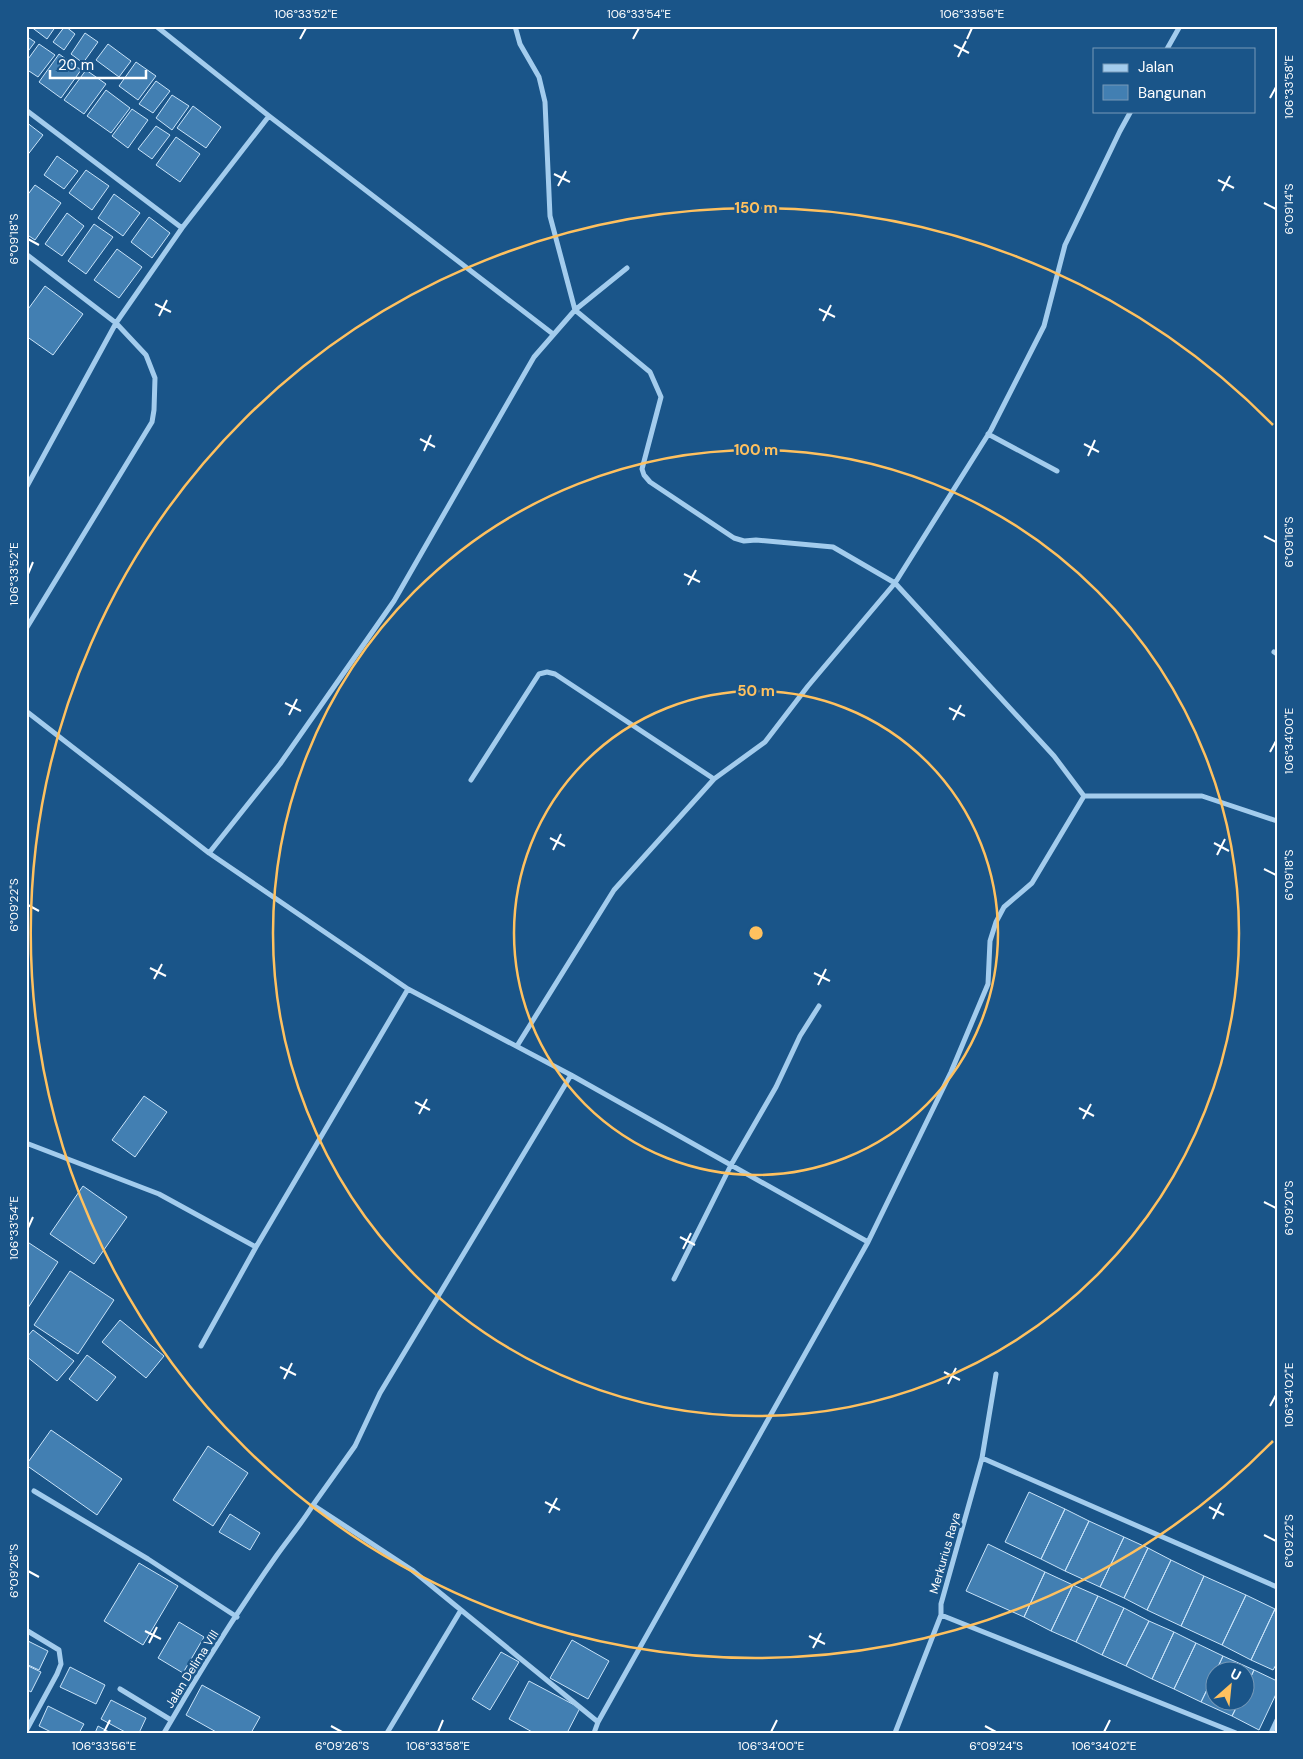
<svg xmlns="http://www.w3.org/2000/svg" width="1303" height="1759" font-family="'DM Sans',sans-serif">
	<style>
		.building { fill: #427fb2; stroke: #c8e3f9 }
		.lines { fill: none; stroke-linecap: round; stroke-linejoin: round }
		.street { stroke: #a3cced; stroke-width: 5 }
		.ticks { fill: none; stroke: #fff; stroke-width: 2 }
		.ring { fill: none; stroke: #ffc15f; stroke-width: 2.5 }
		.labels { text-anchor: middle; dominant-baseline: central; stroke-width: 5; stroke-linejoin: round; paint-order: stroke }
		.street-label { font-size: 12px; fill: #fff; stroke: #1a5589 }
		.centre { fill: #ffc15f; stroke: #1a5589; stroke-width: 2.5 }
		.ring-label { font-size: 15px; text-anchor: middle; font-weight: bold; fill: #ffc15f; stroke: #1a5589; stroke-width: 5; stroke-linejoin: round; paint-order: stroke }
		.neatline { fill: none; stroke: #fff; stroke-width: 2 }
		.ticks-label { font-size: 12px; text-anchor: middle; fill: #fff }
	</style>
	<rect width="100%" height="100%" fill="#1a5589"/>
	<path class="building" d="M 30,26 L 56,26 L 47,39 Z
		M 65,26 L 75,34 L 64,50 L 53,42 Z
		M 85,33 L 98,42 L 83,63 L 71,54 Z
		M 26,36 L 35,42 L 26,54 Z
		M 39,44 L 55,55 L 38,77 L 26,69 L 26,62 Z
		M 108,44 L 131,61 L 119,77 L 96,60 Z
		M 59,54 L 81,70 L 61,98 L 39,82 Z
		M 136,62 L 156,76 L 138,100 L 119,86 Z
		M 86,70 L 106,84 L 84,114 L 64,100 Z
		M 156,81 L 170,91 L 153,113 L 139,104 Z
		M 106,90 L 130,108 L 111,133 L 87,116 Z
		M 172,95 L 189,106 L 172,130 L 156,118 Z
		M 193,106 L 221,127 L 206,148 L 177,128 Z
		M 132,109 L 148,120 L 128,148 L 112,136 Z
		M 26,122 L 43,135 L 26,157 Z
		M 156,126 L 170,135 L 152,159 L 138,149 Z
		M 176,137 L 200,154 L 180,182 L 156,165 Z
		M 57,156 L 78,171 L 64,189 L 44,175 Z
		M 86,170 L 109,186 L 92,210 L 69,193 Z
		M 35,185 L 61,203 L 35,240 L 26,234 L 26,197 Z
		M 114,194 L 140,213 L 123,236 L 98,218 Z
		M 67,213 L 84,226 L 62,256 L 45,244 Z
		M 149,217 L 170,233 L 152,258 L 131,242 Z
		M 94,224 L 113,237 L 86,274 L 68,261 Z
		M 117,249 L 142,267 L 119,298 L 94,280 Z
		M 45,286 L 83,314 L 53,355 L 26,336 L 26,312 Z
		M 144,1096 L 167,1112 L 135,1157 L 112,1140 Z
		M 83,1186 L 127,1217 L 94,1264 L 50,1234 Z
		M 26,1241 L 58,1262 L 26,1311 Z
		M 70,1271 L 114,1300 L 78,1354 L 34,1325 Z
		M 120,1320 L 164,1356 L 146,1378 L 102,1342 Z
		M 33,1330 L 74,1361 L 57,1381 L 26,1356 L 26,1338 Z
		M 87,1355 L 116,1377 L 97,1401 L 69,1379 Z
		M 51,1430 L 122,1479 L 97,1515 L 26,1465 Z
		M 208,1446 L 248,1473 L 213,1526 L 173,1500 Z
		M 1029,1492 L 1065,1509 L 1041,1559 L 1005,1542 Z
		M 1065,1509 L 1089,1521 L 1065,1571 L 1041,1559 Z
		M 230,1514 L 260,1533 L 250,1550 L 219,1532 Z
		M 1089,1521 L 1124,1537 L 1100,1587 L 1065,1571 Z
		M 1124,1537 L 1148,1548 L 1124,1598 L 1100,1587 Z
		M 988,1544 L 1045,1572 L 1024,1617 L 966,1591 Z
		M 1148,1548 L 1171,1560 L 1147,1610 L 1124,1598 Z
		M 1171,1560 L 1204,1576 L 1181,1626 L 1147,1610 Z
		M 139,1563 L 178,1586 L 143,1645 L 104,1621 Z
		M 1045,1572 L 1073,1585 L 1051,1631 L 1024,1617 Z
		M 1204,1576 L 1246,1595 L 1222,1645 L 1181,1626 Z
		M 1073,1585 L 1098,1596 L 1076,1642 L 1051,1631 Z
		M 1246,1595 L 1275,1609 L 1251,1660 L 1222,1645 Z
		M 1098,1596 L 1124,1608 L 1102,1655 L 1076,1642 Z
		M 1124,1608 L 1149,1621 L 1126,1666 L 1102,1655 Z
		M 1275,1609 L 1277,1610 L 1277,1663 L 1273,1670 L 1251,1660 Z
		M 1149,1621 L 1174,1632 L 1152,1679 L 1126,1666 Z
		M 179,1622 L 204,1637 L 183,1673 L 158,1658 Z
		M 1174,1632 L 1196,1643 L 1174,1689 L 1152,1679 Z
		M 26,1640 L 48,1651 L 39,1670 L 26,1664 Z
		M 572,1640 L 609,1661 L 588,1699 L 550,1678 Z
		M 1196,1643 L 1223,1656 L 1201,1702 L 1174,1689 Z
		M 501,1652 L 519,1662 L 490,1710 L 472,1699 Z
		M 1223,1656 L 1254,1670 L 1246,1687 L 1246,1672 L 1216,1672 Z
		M 26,1665 L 41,1672 L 31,1692 L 26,1689 Z
		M 70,1667 L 105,1685 L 96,1704 L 60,1687 Z
		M 1254,1670 L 1277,1681 L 1277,1692 L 1259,1730 L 1232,1716 L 1239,1702 L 1246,1702 L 1246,1687 Z
		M 1216,1672 L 1216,1702 L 1239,1702 L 1232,1716 L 1201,1702 Z
		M 529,1681 L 580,1708 L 567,1733 L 534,1733 L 509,1719 Z
		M 202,1685 L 260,1717 L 251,1733 L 218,1733 L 186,1715 Z
		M 111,1700 L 146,1718 L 139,1733 L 127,1733 L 101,1719 Z
		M 48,1706 L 84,1724 L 79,1733 L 53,1733 L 39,1726 Z
		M 98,1726 L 111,1733 L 95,1733 Z"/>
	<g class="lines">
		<path class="street" d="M 156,26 L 269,116 L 553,334
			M 515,26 L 520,44 L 539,77 L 545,102 L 550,216 L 575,310 L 650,372 L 661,397 L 642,469 L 644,475 L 650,482 L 734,538 L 744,541 L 756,540 L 833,547 L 895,583 L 1054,756 L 1084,796
			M 1167,49 L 1180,26
			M 26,110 L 182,228
			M 26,254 L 116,323 L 146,355 L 155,378 L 154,410 L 152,422 L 26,629
			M 988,434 L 1057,471
			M 26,488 L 116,323 L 182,228 L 269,116
			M 1274,652 L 1277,654
			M 26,711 L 209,853 L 408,989 L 571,1075 L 868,1242
			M 471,780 L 539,674 L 547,672 L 555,674 L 714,779
			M 1084,796 L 1202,796 L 1277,821
			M 209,853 L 280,764 L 394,601 L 534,357 L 575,310 L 627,268
			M 517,1046 L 614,890 L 714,779 L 765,742 L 808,686 L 895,583 L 991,430 L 1044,326 L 1065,245 L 1120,131 L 1131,111
			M 26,1143 L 159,1194 L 256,1247
			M 674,1279 L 731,1165 L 776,1087 L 800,1036 L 819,1006
			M 201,1346 L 256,1247 L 408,989
			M 982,1458 L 1277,1587
			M 34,1491 L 148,1559 L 237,1617
			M 313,1505 L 355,1446 L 380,1393 L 571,1075
			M 941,1615 L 1236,1733
			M 26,1630 L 59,1650 L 61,1664 L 57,1674 L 26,1731
			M 120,1689 L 171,1720
			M 164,1733 C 199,1672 237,1612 277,1555 C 289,1538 302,1523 313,1505 L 412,1570 L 598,1722
			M 387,1733 L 461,1610
			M 594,1733 L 598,1722 L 868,1242 L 951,1072 L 988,984 L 990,941 L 996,922 L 1004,907 L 1032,883 L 1084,796
			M 895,1733 L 941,1615 L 941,1604 L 982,1458 L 996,1374
			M 1271,1733 L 1277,1720"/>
	</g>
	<path class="ticks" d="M 300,39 L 306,28M 633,39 L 639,28M 967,39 L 972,28M 954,45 L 969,53M 958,57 L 966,41M 1270,98 L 1276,87M 554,174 L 570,182M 1218,180 L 1234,188M 558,186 L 566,171M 1222,191 L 1230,176M 1264,203 L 1276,209M 28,239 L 39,245M 155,304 L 171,312M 819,309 L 835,317M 159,316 L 167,300M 823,321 L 831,305M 420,439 L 435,447M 1084,444 L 1099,452M 424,451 L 431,435M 1088,456 L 1095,440M 1264,536 L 1276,542M 28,574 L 33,562M 684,574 L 700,582M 688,585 L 696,570M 285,703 L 301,711M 949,708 L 965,716M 289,715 L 297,699M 953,720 L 961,705M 1270,752 L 1276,741M 550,838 L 565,846M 1214,843 L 1229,851M 553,850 L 561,834M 1217,855 L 1225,839M 1264,869 L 1276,875M 28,905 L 39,911M 150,968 L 166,976M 814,973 L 830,981M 154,979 L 162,964M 818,985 L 826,969M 415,1102 L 430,1110M 1079,1108 L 1094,1116M 419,1114 L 427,1099M 1083,1119 L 1091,1104M 1264,1202 L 1276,1208M 28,1228 L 33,1217M 680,1237 L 695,1245M 683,1249 L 691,1233M 280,1367 L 296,1375M 944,1372 L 960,1380M 284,1379 L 292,1363M 948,1384 L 956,1368M 1270,1406 L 1276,1395M 545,1502 L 560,1510M 1209,1507 L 1224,1515M 549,1513 L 557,1498M 1213,1519 L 1221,1503M 1264,1535 L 1276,1541M 28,1571 L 39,1577M 145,1631 L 161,1639M 809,1636 L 825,1644M 149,1643 L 157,1627M 813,1648 L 821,1633M 331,1726 L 342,1732M 985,1726 L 996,1732M 104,1732 L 110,1720M 438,1732 L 443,1720M 771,1732 L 777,1720M 1104,1732 L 1110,1720"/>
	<g class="ring">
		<circle cx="756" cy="933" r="242"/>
		<circle cx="756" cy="933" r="483"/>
		<path d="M1273 1441A725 725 0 1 1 1273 425"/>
	</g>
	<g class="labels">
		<g class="street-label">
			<text transform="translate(945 1553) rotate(-74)">Merkurius Raya</text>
			<text transform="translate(192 1669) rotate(-58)">Jalan Delima VIII</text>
		</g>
	</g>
	<circle cx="756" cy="933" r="8" class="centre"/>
	<g class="ring-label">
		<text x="756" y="213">150 m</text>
		<text x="756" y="455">100 m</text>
		<text x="756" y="696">50 m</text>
	</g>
	<rect width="1303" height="1759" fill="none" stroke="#1a5589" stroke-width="55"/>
	<rect x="1093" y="48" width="162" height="65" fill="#1a5589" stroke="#7699b8"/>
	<rect x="1103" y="64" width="25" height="8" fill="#a3cced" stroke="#7699b8"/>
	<text x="1138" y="72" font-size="15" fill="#ffffff">Jalan</text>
	<rect x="1103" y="85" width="25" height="15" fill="#427fb2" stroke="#7699b8"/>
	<text x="1138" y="98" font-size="15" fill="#ffffff">Bangunan</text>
	<g transform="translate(1230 1686) rotate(27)"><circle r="24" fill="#1a5589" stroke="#7699b8"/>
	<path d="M0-4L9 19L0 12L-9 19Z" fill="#ffc15f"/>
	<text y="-8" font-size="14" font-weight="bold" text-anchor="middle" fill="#ffffff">U</text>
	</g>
	<path d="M50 70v8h96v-8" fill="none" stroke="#ffffff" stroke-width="2.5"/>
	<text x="58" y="70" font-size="15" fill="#ffffff" stroke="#1a5589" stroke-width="4" paint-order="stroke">20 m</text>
	<rect x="28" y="28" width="1248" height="1704" class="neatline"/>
	<g class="ticks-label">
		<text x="306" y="18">106°33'52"E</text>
		<text x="639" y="18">106°33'54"E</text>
		<text x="972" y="18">106°33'56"E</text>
		<text transform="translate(1289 87) rotate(-90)" y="4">106°33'58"E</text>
		<text transform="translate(1289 209) rotate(-90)" y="4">6°09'14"S</text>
		<text transform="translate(14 239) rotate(-90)" y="4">6°09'18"S</text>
		<text transform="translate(1289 542) rotate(-90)" y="4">6°09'16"S</text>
		<text transform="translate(14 574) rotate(-90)" y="4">106°33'52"E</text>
		<text transform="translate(1289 741) rotate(-90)" y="4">106°34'00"E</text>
		<text transform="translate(1289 875) rotate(-90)" y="4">6°09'18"S</text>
		<text transform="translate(14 905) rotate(-90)" y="4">6°09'22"S</text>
		<text transform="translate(1289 1208) rotate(-90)" y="4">6°09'20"S</text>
		<text transform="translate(14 1228) rotate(-90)" y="4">106°33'54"E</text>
		<text transform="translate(1289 1395) rotate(-90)" y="4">106°34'02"E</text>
		<text transform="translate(1289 1541) rotate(-90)" y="4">6°09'22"S</text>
		<text transform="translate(14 1571) rotate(-90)" y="4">6°09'26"S</text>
		<text x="104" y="1750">106°33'56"E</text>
		<text x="342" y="1750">6°09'26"S</text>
		<text x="438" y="1750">106°33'58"E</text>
		<text x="771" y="1750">106°34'00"E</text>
		<text x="996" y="1750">6°09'24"S</text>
		<text x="1104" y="1750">106°34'02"E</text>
	</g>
</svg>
